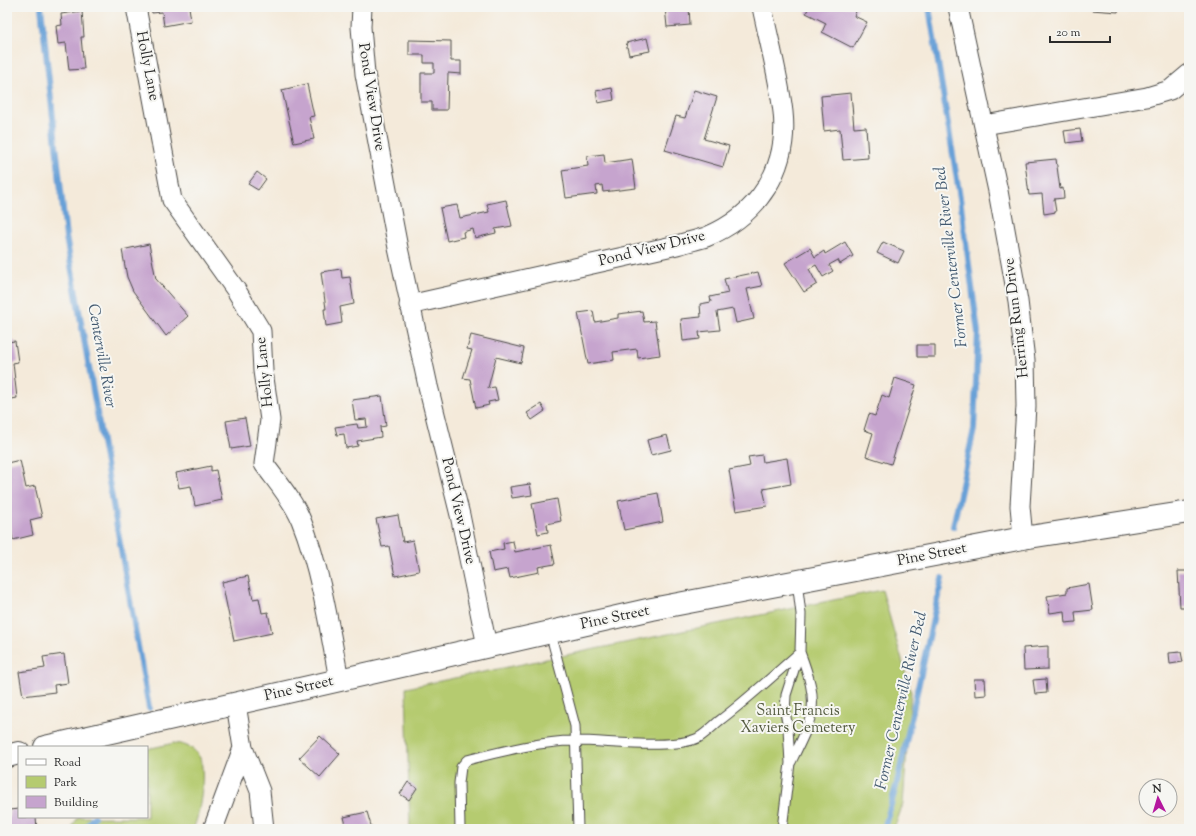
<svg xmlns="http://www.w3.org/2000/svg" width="1196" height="836" font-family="'Sorts Mill Goudy',serif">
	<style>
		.green { fill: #b5cb70; stroke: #707b4e }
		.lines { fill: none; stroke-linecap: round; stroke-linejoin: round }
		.stream { stroke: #68a0d7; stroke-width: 6 }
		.building { fill: #c6a4ce }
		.lane-casing { stroke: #494845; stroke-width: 11 }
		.street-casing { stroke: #494845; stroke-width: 21 }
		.secondary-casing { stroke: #494845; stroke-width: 24 }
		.lane { stroke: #fff; stroke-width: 9 }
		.street { stroke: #fff; stroke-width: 19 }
		.secondary { stroke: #fff; stroke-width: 22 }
		.labels { text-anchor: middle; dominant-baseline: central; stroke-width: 4; stroke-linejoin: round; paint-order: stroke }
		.street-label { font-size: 15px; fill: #2b2b2b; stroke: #f6f6f2 }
		.park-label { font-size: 15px; fill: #545b40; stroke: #f6f6f2 }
		.water-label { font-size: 16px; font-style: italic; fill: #435a70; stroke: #f6f6f2 }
	</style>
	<rect width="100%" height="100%" fill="#f6f6f2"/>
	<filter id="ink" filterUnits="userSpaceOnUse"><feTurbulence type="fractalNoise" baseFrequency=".025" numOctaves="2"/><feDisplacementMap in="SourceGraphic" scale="8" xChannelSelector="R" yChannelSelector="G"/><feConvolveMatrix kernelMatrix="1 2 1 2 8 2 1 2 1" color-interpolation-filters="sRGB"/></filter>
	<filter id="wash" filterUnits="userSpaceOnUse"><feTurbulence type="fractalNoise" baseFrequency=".012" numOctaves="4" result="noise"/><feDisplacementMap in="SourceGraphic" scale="16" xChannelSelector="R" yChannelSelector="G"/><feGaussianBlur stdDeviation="0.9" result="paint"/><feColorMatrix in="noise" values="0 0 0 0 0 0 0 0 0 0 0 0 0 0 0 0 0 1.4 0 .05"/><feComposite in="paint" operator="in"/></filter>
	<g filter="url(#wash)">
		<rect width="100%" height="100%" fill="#f4eada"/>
		<path class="green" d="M 882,590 L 911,692 L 903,804 L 894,829 L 410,829 L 406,688 Z
			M 174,743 C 185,744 195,748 200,758 C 206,772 200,816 193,829 L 71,829 L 78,817 L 147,817 L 147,749 Z"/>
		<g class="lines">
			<path class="stream" d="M 41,7 L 66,237 L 149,708
				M 929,7 L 960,198 L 978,332 L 974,429 L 953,527
				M 85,829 L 94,817
				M 884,829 L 897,783 L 942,578"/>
		</g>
		<g id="blocks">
			<path class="building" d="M 151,7 L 189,7 L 191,21 L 164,26 L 162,12 L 152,13 Z
				M 665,7 L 689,7 L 690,25 L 667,27 Z
				M 809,7 L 858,7 L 854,16 L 867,22 L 853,48 L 822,32 L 826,23 L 806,13 Z
				M 1091,7 L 1119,7 L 1118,12 L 1091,10 Z
				M 82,11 L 84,37 L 81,37 L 84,69 L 69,70 L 66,43 L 58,44 L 56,26 L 62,25 L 61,14 Z
				M 647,38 L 650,51 L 629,55 L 626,43 Z
				M 409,40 L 451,41 L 451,61 L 461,61 L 461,74 L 448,73 L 447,110 L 432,110 L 432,102 L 421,102 L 421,73 L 434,73 L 434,63 L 424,63 L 424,55 L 409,55 Z
				M 307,84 L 314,116 L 309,117 L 314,139 L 294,143 L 282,90 Z
				M 612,88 L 614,100 L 598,103 L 596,91 Z
				M 694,90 L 717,97 L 704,139 L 729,146 L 723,167 L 665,150 L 676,116 L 685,118 Z
				M 851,93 L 854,128 L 866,127 L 868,158 L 843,160 L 840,129 L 824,131 L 821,96 Z
				M 1080,129 L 1082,141 L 1066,143 L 1064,131 Z
				M 604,154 L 605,163 L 632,159 L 636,188 L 603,192 L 602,185 L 596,186 L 597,194 L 566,198 L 562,170 L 588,166 L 587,156 Z
				M 1056,159 L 1060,189 L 1063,188 L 1064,198 L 1054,199 L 1056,212 L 1044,214 L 1042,194 L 1029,195 L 1025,162 Z
				M 257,172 L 266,179 L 258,190 L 248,184 Z
				M 506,200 L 512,226 L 495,229 L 496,233 L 475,238 L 473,229 L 463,232 L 464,237 L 447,241 L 440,208 L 457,205 L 460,218 L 489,212 L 487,204 Z
				M 845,242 L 853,256 L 840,264 L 838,260 L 829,265 L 833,271 L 823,277 L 816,265 L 809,269 L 817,284 L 804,292 L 785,263 L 810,248 L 815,257 L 824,251 L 825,254 Z
				M 883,242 L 904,251 L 898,263 L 877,253 Z
				M 149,244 L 156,279 L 188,316 L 166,336 L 133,291 L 127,277 L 122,250 Z
				M 341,269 L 342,278 L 350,277 L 354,304 L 340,307 L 342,323 L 326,326 L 324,309 L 326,309 L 321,272 Z
				M 758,272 L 762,286 L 747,289 L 754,319 L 736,323 L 733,309 L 717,312 L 720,330 L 699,332 L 700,339 L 683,341 L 681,319 L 701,317 L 700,304 L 711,302 L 710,297 L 728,293 L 724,279 Z
				M 593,311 L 595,322 L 618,318 L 618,314 L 642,311 L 644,322 L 655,321 L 660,355 L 638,358 L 637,349 L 613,352 L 614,360 L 588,364 L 578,313 Z
				M 471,335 L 524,348 L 521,363 L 496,357 L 488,388 L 495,387 L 498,400 L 488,402 L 489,405 L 476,408 L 470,379 L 463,378 L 472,350 L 467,349 Z
				M 15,341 L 18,362 L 13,363 L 17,398 L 7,400 L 7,342 Z
				M 917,345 L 935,345 L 935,357 L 917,357 Z
				M 895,378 L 916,385 L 891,464 L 866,456 L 873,433 L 864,430 L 869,414 L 875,416 L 882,395 L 889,398 Z
				M 382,396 L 386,426 L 380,427 L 381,437 L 357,441 L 358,446 L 346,448 L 344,434 L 337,435 L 335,427 L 357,424 L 358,428 L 367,427 L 366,419 L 355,420 L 352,400 Z
				M 541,404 L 545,411 L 532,420 L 527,413 Z
				M 245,418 L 250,446 L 231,449 L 226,421 Z
				M 667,435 L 671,450 L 651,455 L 647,440 Z
				M 762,455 L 763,462 L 787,458 L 791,484 L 763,489 L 767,506 L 736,511 L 729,470 L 750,466 L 748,457 Z
				M 20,460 L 26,488 L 35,486 L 42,517 L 30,520 L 33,535 L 13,540 L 7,513 L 7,463 Z
				M 211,466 L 211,471 L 216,470 L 222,500 L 195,506 L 191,486 L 179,488 L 176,473 Z
				M 530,484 L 532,495 L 512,498 L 510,487 Z
				M 658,493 L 663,522 L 624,530 L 618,501 Z
				M 557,499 L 561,521 L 547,524 L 548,532 L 538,534 L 532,504 Z
				M 398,515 L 403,542 L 413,540 L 419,571 L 395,576 L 389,546 L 382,547 L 376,519 Z
				M 513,541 L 515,552 L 551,545 L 555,564 L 538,567 L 539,572 L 510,578 L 508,569 L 493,572 L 489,552 L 504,549 L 503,543 Z
				M 1178,571 L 1189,571 L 1189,607 L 1180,607 Z
				M 248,576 L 253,599 L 259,598 L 262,613 L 268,612 L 272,633 L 234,641 L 222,582 Z
				M 1089,584 L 1093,610 L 1075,612 L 1076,622 L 1065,623 L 1064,611 L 1050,613 L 1047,596 L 1067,593 L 1067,588 Z
				M 1048,646 L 1048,669 L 1024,670 L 1023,648 Z
				M 1181,652 L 1183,662 L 1170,664 L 1169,653 Z
				M 64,654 L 68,683 L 54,685 L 55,692 L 23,696 L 19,672 L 45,668 L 43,657 Z
				M 974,679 L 985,679 L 986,695 L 975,696 Z
				M 1046,679 L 1047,693 L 1035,694 L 1033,680 Z
				M 320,736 L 340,754 L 320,777 L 299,758 Z
				M 408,782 L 417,788 L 409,800 L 400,794 Z
				M 19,809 L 19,817 L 36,817 L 37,829 L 7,829 L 7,817 L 10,817 L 9,810 Z
				M 367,812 L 372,829 L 347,829 L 344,817 Z"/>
		</g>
	</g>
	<g filter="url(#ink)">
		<use href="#blocks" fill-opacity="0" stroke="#494845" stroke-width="1"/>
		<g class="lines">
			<g class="lane-casing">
				<path id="lane" d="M 550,632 L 575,726 L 578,829
					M 791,762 C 815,713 820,705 800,652
					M 460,829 L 459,783 L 461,767 L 467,760 C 499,752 545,740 577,741 C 608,741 671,750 698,738 C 705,734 713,726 719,721 C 747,700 773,676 800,652 L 801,614 L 797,581
					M 782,829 L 790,763 L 788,728 L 785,712 L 786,695 L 799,654"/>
			</g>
			<g class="street-casing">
				<path id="street" d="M 136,7 L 172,200 L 236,290 L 261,331 L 263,371 L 270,420 L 264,464 C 277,482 293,500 301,520 C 320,567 330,630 339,680
					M 362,7 L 361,27 L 365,74 L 398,248 L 428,386 L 460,515 L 487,646
					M 958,7 L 998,191 L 1018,301 L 1025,360 L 1026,406 L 1020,506 L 1023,538
					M 984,125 L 1147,97 L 1170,90 L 1189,74
					M 409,305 L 677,245 C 687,242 697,240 706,237 C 759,215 789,168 783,112 C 779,78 769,41 762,7
					M 236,704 L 243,748 L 260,791 L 264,829
					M 213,829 L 243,748"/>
			</g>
			<g class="secondary-casing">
				<path id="secondary" d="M 45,747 L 652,609 L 1023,538 L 1189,512
					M 7,756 L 19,753"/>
			</g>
			<use href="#lane" class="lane"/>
			<use href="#street" class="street"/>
			<use href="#secondary" class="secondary"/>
		</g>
	</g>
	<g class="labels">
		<g class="street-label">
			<text transform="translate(147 66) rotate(79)">Holly Lane</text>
			<text transform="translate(371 97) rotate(81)">Pond View Drive</text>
			<text transform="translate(652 249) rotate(-14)">Pond View Drive</text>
			<text transform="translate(1017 318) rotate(-97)">Herring Run Drive</text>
			<text transform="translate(265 372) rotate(-96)">Holly Lane</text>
			<text transform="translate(458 511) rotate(77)">Pond View Drive</text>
			<text transform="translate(932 555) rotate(-11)">Pine Street</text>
			<text transform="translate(615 618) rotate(-12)">Pine Street</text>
			<text transform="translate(299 689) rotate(-13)">Pine Street</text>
		</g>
		<g class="park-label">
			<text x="798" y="711">Saint Francis<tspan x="798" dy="17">Xaviers Cemetery</tspan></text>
		</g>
		<g class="water-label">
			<text transform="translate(952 257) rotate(-97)">Former Centerville River Bed</text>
			<text transform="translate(101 356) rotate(80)">Centerville River</text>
			<text transform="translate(902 701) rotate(-77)">Former Centerville River Bed</text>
		</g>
	</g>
	<rect width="1196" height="836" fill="none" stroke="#f6f6f2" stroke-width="24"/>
	<rect x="18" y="746" width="130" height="72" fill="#f6f6f2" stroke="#a5a5a2"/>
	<rect x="26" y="759" width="20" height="6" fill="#ffffff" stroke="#a5a5a2"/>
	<text x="54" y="766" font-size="12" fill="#2b2b2b">Road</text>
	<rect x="26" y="776" width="20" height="12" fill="#b5cb70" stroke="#a5a5a2"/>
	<text x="54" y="786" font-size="12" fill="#2b2b2b">Park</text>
	<rect x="26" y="796" width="20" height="12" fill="#c6a4ce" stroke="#a5a5a2"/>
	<text x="54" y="806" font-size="12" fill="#2b2b2b">Building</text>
	<g transform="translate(1158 798) rotate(355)"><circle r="19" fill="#f6f6f2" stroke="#a5a5a2"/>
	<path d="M0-3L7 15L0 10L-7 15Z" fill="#b5179e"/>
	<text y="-6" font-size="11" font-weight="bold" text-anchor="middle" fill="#2b2b2b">N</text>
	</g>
	<path d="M1050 36v6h60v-6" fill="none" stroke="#2b2b2b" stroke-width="2"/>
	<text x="1056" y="36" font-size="12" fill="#2b2b2b" stroke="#f6f6f2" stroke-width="3" paint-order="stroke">20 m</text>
</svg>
